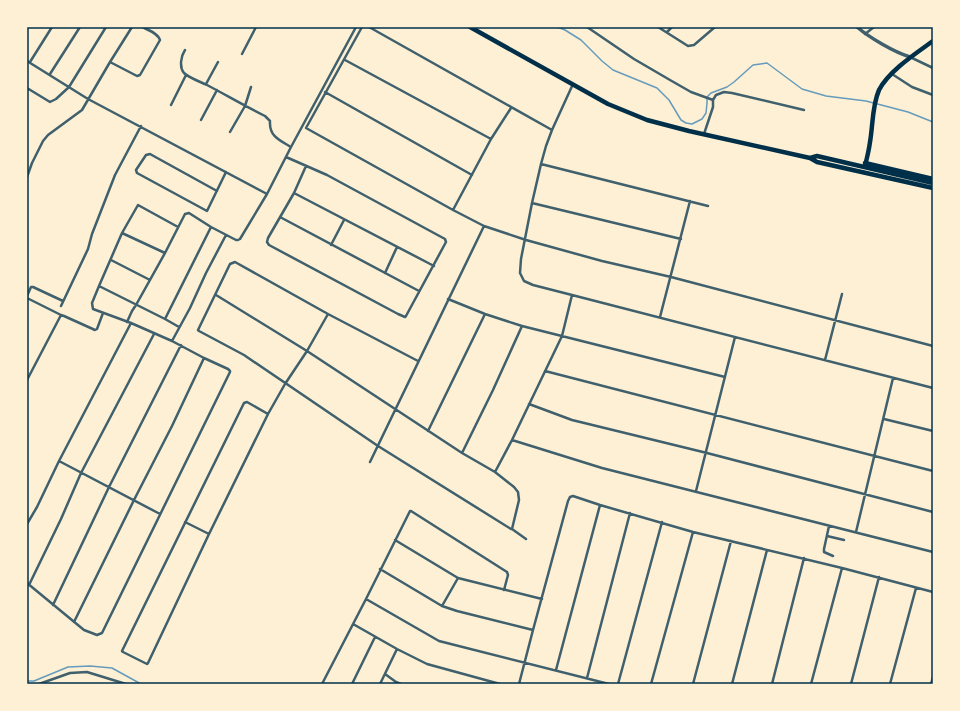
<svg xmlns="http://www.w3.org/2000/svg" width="960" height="711" font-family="'Golos Text',sans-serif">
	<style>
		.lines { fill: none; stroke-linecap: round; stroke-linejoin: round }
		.stream { stroke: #669bbc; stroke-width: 1.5 }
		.minor { stroke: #3f606c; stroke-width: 2.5 }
		.tertiary { stroke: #3f606c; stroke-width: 3.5 }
		.primary { stroke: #003049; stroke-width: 4.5 }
		.trunk { stroke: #003049; stroke-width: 4.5 }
		.neatline { fill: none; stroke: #003049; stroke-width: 1.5 }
	</style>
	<rect width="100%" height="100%" fill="#fdf0d5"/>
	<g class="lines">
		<path class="stream" d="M 557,27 L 565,30 L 581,40 L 602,61 L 613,70 L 657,88 L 669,100 L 681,120 L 686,123 L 692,124 L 702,119 L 706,113 L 707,103 L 707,97 L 711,93 L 727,87 L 734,82 L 753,65 L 767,63 L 802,89 L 826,96 L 866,101 L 908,112 L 933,122
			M 27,681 L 34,681 L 68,667 L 90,666 L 112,668 L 141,684"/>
		<path class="minor" d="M 362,27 L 306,128 L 453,210 L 484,226 L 526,240 L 602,261 L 671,277 L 933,346
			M 369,27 L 552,130
			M 587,27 L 634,59 L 670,80 L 691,92 L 713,100
			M 658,27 L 688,46 L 694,45 L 715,27
			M 667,32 L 672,27
			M 865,34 L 874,27
			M 185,50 C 181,56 179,67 184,73 C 189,78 201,82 207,85 C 226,95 245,106 265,116 L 270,121 C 269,136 279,140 291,147
			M 242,54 L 256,27
			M 910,57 L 933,68
			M 345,60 L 491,139
			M 27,61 L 88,99 L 267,194
			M 30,62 L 52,27
			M 110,62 L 137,76 L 140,75 L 160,40 C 158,33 148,30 142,27
			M 50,74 L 80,27
			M 892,74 L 912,87 L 933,95
			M 206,84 L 218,62
			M 573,84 L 552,130 L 546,146 L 541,164 L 532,203 L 521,259 L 520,273 L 524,281 L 533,285 L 572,295 L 933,388
			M 27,88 L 50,102 L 56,99 L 69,87 L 106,27
			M 325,92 L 472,175
			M 171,105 L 186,75
			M 201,120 L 217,90
			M 230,132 L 245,106 L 251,87
			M 704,134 L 713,107 L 713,100 L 716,95 L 724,92 L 732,93 L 804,110
			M 286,157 L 327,175 L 445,239 L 446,242 L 406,316 L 405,317 L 398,314 L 269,245 L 267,242 L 268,238 L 294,193 L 306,166
			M 541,164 L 708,206
			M 27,177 L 32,163 L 43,141 L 48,135 L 82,110 L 110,62 L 132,27
			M 217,191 L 150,154 L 146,155 L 136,170 L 137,173 L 207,211 L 226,172
			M 294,193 L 434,266
			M 532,203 L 681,239
			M 453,210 L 491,139 L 511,108
			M 280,217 L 419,291
			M 122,233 L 165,253
			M 331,245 L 344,220
			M 111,260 L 150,280
			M 385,273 L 397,247
			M 99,286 L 165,319 L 179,327
			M 216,295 L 307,351 L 462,453 L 495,472 L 514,487 L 518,492 L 519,500 L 512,529
			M 27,296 L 31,287 L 33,287 L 63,301
			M 27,298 L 61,315 L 64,316 L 95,330 L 97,329 L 103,313
			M 448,299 L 485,314 L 522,326 L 725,377
			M 61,306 L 88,249 L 92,234 L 115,175 L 141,126
			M 660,317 L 690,201
			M 165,319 L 211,227
			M 127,322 L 132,311 L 136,305 L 165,253 L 185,214 L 189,213 L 211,227 L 236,240 L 238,240 L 240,239 L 267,194 L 291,147 L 356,27
			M 172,341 L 190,308 L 206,273 L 226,235
			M 825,360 L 842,294
			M 418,361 L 328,314 L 235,262 L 230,264 L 198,330 L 199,331 L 244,355 L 378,446 L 511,529 L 512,529 L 526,539
			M 545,371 L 933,471
			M 27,380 L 61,315
			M 529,404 L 572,420 L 707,453 L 933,512
			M 268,414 L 247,402 L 244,403 L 122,651 L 123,652 L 147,664 L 148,663 L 209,534 L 268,414 L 285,384 L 307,351 L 328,314
			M 884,419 L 933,431
			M 428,431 L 485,314
			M 512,440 L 602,468 L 933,552
			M 462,453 L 493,390 L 522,326
			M 59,461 L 160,514
			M 370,462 L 484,226
			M 495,472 L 512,440 L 562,336 L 572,295
			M 696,491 L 735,337
			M 185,522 L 209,534
			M 27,524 L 37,507 L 59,461 L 131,323
			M 829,526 L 824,549 L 824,552 L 833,556
			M 856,532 L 893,378
			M 827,536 L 844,540
			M 395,540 L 458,578 L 542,599
			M 380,569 L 442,606 L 457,611 L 533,630
			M 27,583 L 84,630 L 97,635 L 102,633 L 230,372 L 230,371 L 228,369 L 204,358 L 172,341 L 131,323 L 93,309 L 92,303 L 99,286 L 122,233 L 138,205 L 178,227
			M 29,585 L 61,519 L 81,473 L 154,334
			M 366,599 L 439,641 L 609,684
			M 53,605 L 109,487 L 181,345
			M 442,606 L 458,578
			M 74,622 L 134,500 L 172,426 L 204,358
			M 353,624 L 397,649 L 427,664 L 500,684
			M 556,670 L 600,505
			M 385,674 L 396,682 L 401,684
			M 587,678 L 630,513
			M 39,684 L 70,673 L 87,672 L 126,684
			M 322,684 L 366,599 L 410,511 L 411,511 L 507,572 L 508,575 L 504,590
			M 352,684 L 375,637
			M 380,684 L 397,649
			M 519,684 L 533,630 L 568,501 L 570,497 L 573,496 L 600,505 L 693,532 L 842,568 L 933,592
			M 618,684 L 662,522
			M 651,684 L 693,532
			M 693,684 L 731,541
			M 732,684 L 767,550
			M 772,684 L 804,558
			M 811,684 L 842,568
			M 851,684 L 879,577
			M 890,684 L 916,588
			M 931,684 L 933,677"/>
		<path class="tertiary" d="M 857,27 C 870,38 894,52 910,57"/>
		<path class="primary" d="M 865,166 C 867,158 869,150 870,142 C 873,125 872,106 879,90 C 889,71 915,54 933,41"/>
		<path class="trunk" d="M 470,27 L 608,104 L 647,120 L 689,131 L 810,158 L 817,162 L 933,188
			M 810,158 L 817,156 L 933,183
			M 865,163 L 933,179"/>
	</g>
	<rect width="960" height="711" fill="none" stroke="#fdf0d5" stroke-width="56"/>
	<rect x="28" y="28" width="904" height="655" class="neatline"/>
</svg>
